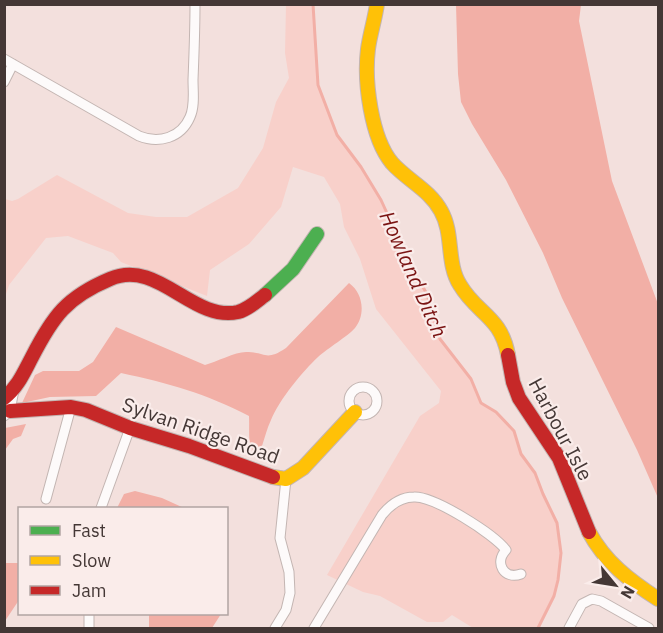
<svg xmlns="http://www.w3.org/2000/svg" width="663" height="633" font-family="'IBM Plex Sans',sans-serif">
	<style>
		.green { fill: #f8d0ca }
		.water { fill: #f2afa6 }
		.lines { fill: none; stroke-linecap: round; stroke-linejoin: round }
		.stream { stroke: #f2afa6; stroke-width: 3 }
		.street-casing { stroke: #c3b5b2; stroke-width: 11 }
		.fast-casing { stroke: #c3b5b2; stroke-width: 16 }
		.slow-casing { stroke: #c3b5b2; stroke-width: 16 }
		.jam-casing { stroke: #c3b5b2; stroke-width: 16 }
		.street { stroke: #fdfafa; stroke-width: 9 }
		.fast { stroke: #4caf50; stroke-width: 14 }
		.slow { stroke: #ffc107; stroke-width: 14 }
		.jam { stroke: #c62828; stroke-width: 14 }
		.labels { text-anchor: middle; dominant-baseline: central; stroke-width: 4.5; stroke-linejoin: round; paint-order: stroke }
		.street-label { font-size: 20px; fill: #443735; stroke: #faecea }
		.water-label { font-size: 21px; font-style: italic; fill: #7a1312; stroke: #faecea }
	</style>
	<rect width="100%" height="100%" fill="#f3e0dd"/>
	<path class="green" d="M 286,5 L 313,5 L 318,85 L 337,135 L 361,167 L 381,200 L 413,270 L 427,294 L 440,339 L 471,379 L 481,403 L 496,412 L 514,431 L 521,454 L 535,473 L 543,494 L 557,523 L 561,553 L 558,580 L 554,596 L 538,628 L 473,628 L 452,615 L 443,622 L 427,622 L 380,596 L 363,592 L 327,575 L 420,416 L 439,403 L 441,391 L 376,309 L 360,259 L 344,227 L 340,204 L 324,177 L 293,167 L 281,207 L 249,244 L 210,270 L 207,296 L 121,262 L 113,253 L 68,236 L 46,238 L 9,285 L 5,297 L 5,199 L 12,201 L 18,199 L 57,175 L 128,213 L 156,217 L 187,217 L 238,188 L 263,148 L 276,102 L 289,78 L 285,53 Z"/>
	<path class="water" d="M 456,5 L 581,5 L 579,21 L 612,181 L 658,304 L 658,498 L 637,450 L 562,298 L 543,253 L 506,180 L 472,124 L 461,102 L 458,74 Z
		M 349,283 C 363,293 366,314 355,328 C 348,336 328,348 318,357 C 303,371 279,400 271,420 C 267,428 265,437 262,446 L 268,455 L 265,461 C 245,451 250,437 249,416 C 207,394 168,383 121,373 L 96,396 L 50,397 L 22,403 L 35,375 L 43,371 L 79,371 L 93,362 L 116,327 L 205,365 C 216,362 235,352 246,352 C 266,352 265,362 286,348 Z
		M 26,424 L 21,436 L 13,439 L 5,450 L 5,428 Z
		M 135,491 L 162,498 L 184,508 L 117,508 L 124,494 Z
		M 4,563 L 20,563 L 19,600 L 5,621 Z
		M 149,614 L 221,614 L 212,628 L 149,628 Z"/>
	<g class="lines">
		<path class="stream" d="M 313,4 L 318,85 L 337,135 L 361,167 L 381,200 L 413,270 L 427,294 L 440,339 L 471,379 L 481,403 L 496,412 L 514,431 L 521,454 L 535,473 L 543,494 L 557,523 L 561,553 L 558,580 L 554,596 L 538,628"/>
		<g class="street-casing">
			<path id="street" d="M 4,59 L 139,136 C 159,144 181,138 190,117 C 195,106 193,92 193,80 C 194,55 195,30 195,4
				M 4,82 L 13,64
				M349 401a14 14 0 1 1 28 0a14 14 0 1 1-28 0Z
				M 4,416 L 10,411 L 14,390
				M 46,499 L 71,407
				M 101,508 L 130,428
				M 89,614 L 89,628
				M 275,628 L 286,610 L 290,593 L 289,572 L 280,538 L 286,479
				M 314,628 L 382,515 C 390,505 400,497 414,497 C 434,496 494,534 506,550 C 494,563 504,580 521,574
				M 569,628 L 582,604 L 592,599 L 601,601 L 649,628"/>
		</g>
		<g class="fast-casing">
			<path id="fast" d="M 265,295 L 293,269 L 317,234"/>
		</g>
		<g class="slow-casing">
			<path id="slow" d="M 377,4 C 375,19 370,34 368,49 C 364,81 371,138 392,163 C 407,180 430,190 441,211 C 454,234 446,263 460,285 C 477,314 501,316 508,355
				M 273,477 L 286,479 L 303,468 L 355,412
				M 589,532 C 605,562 630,581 658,599"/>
		</g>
		<g class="jam-casing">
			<path id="jam" d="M 508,355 L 513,382 L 519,398 L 559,458 L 589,532
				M 4,398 C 18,387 24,372 32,357 C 53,316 67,297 110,279 C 158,258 192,322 238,312 C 249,309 257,301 265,295
				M 10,411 L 71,407 L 86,410 L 130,428 L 189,446 L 273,477"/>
		</g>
		<use href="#street" class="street"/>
		<use href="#fast" class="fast"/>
		<use href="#slow" class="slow"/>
		<use href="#jam" class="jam"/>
	</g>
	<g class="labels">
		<g class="street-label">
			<text transform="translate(561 429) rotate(62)">Harbour Isle</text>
			<text transform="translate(201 430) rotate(19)">Sylvan Ridge Road</text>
		</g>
		<g class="water-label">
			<text transform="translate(414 274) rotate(66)">Howland Ditch</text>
		</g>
	</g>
	<rect width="663" height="633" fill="none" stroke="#443735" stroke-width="12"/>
	<rect x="18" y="507" width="210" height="108" fill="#faecea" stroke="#b1a4a2" stroke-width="1.5"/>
	<rect x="30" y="526" width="30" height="9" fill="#4caf50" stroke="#b1a4a2" stroke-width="1.5"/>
	<text x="72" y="537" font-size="18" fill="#443735">Fast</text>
	<rect x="30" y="556" width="30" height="9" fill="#ffc107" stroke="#b1a4a2" stroke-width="1.5"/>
	<text x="72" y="567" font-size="18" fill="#443735">Slow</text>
	<rect x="30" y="586" width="30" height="9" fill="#c62828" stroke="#b1a4a2" stroke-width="1.5"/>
	<text x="72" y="597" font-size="18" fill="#443735">Jam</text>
	<g transform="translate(615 585) rotate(120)" stroke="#faecea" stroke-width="4.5" paint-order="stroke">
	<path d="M0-4.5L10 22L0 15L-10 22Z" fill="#443735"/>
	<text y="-9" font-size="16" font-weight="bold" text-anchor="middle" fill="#443735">N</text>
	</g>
</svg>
